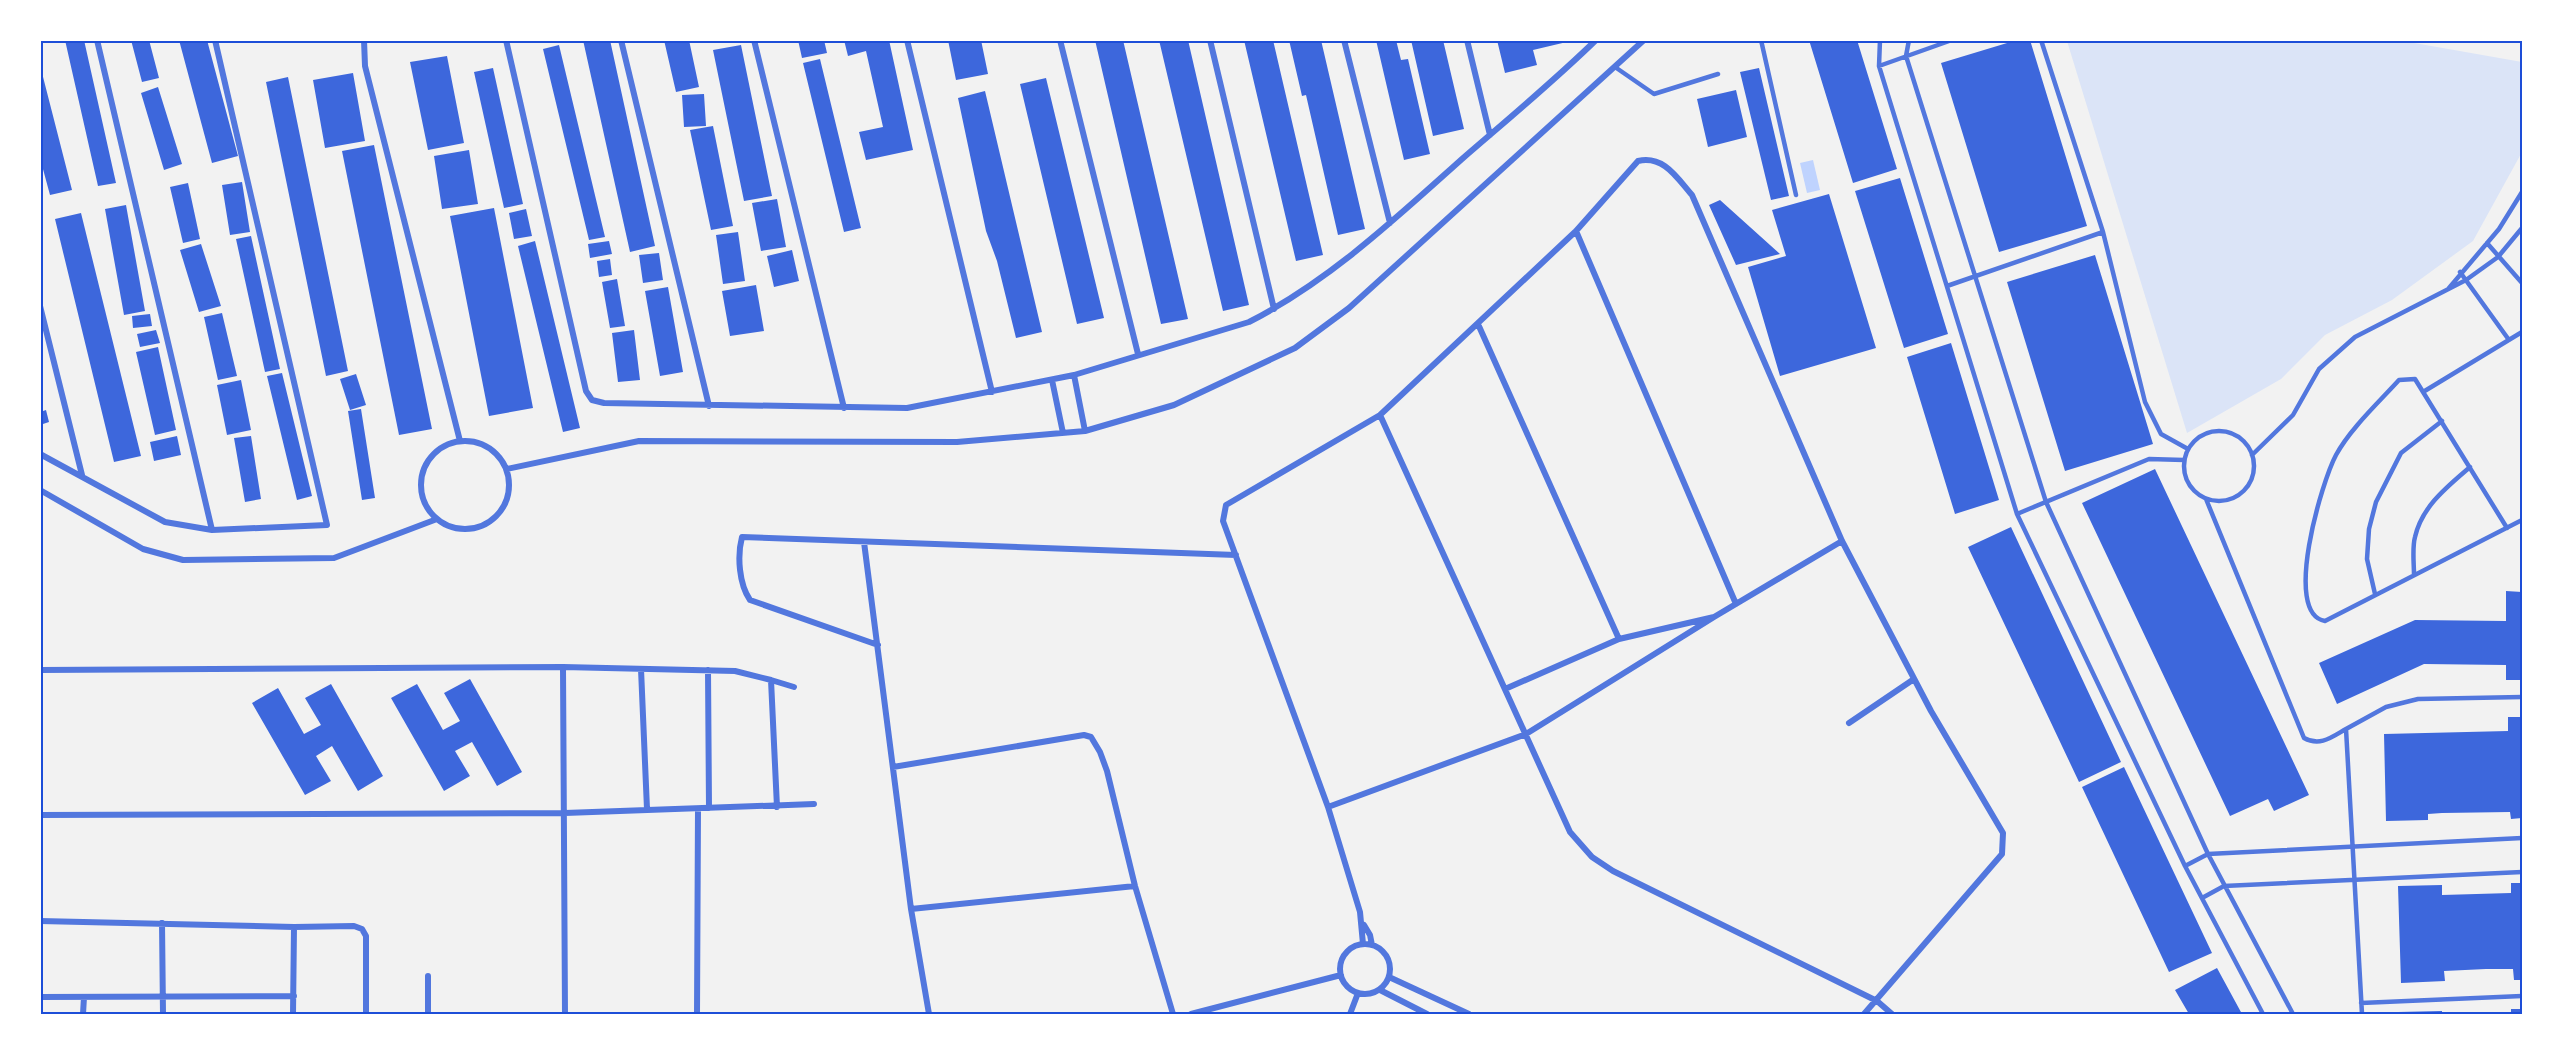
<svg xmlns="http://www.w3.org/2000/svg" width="2563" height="1055" font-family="'Space Grotesk',sans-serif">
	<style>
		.green { fill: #dbe4f7 }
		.water { fill: #bfd3fe }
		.building { fill: #3d67dc }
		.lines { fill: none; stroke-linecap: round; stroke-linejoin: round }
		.service { stroke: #5277de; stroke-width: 4.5 }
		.minor { stroke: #5277de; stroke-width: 6 }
		.neatline { fill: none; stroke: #1d4ed8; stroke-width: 2 }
	</style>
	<rect width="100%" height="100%" fill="#f2f2f2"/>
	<path class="green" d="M 2067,41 L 2403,41 L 2522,62 L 2522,152 L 2473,241 L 2392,300 L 2325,335 L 2281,379 L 2187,433 Z"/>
	<path class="water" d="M 1813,160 L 1820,190 L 1807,193 L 1800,163 Z"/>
	<path class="building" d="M 65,40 L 84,40 L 116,183 L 98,186 Z
		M 131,40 L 149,40 L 159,78 L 142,82 Z
		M 179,40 L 207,40 L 238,156 L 212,163 Z
		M 583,40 L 610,40 L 655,246 L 630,252 Z
		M 664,40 L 689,40 L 699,87 L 676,92 Z
		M 798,40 L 824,40 L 827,53 L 802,58 Z
		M 844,40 L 889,40 L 913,150 L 866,160 L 859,132 L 883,127 L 866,51 L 848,56 Z
		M 948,40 L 981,40 L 988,74 L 956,80 Z
		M 1095,40 L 1123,40 L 1188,319 L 1161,324 Z
		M 1159,40 L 1188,40 L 1249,305 L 1223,311 Z
		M 1244,40 L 1273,40 L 1323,255 L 1296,261 Z
		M 1289,40 L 1321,40 L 1365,229 L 1338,235 L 1306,95 L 1302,96 Z
		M 1376,40 L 1396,40 L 1401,60 L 1408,59 L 1430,154 L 1404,160 Z
		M 1411,40 L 1443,40 L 1464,129 L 1433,136 Z
		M 1497,40 L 1571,40 L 1571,41 L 1533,50 L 1537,65 L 1505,73 Z
		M 1809,40 L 1857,40 L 1897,169 L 1853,183 Z
		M 2017,40 L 2030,40 L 2087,226 L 1999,252 L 1941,63 Z
		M 559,45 L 605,237 L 589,240 L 543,49 Z
		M 741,45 L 772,196 L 744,201 L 713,50 Z
		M 447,56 L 464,143 L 428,150 L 410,62 Z
		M 820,59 L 861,228 L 844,232 L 803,63 Z
		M 493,68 L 523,204 L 504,208 L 474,72 Z
		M 1759,68 L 1789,196 L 1771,200 L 1740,72 Z
		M 41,69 L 72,190 L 50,195 L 40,158 Z
		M 353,73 L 365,141 L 325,148 L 313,80 Z
		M 288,77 L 348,371 L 326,376 L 266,82 Z
		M 1046,78 L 1104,318 L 1077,324 L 1020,84 Z
		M 158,87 L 182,164 L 164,170 L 141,93 Z
		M 1736,90 L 1747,137 L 1708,147 L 1697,99 Z
		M 985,91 L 1042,332 L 1016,338 L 997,261 L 986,231 L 958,98 Z
		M 704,94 L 706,126 L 684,127 L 682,95 Z
		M 713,126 L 733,226 L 711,230 L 690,130 Z
		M 374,145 L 432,429 L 399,435 L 342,151 Z
		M 469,150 L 478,204 L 442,209 L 434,156 Z
		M 1900,178 L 1948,334 L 1904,348 L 1855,191 Z
		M 242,182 L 250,232 L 230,235 L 222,185 Z
		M 188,183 L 200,239 L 183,243 L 170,187 Z
		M 1829,194 L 1876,348 L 1780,376 L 1748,267 L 1786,256 L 1772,210 Z
		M 777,199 L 786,247 L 761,251 L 752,203 Z
		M 1720,200 L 1780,254 L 1736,265 L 1709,205 Z
		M 126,205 L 145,311 L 124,315 L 105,209 Z
		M 494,208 L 533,408 L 489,416 L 450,216 Z
		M 526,209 L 532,236 L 514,239 L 509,213 Z
		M 81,213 L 141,456 L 114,462 L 55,219 Z
		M 738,232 L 745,281 L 723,284 L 716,235 Z
		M 251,236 L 280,369 L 265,372 L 236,239 Z
		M 535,241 L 580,428 L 563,432 L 518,246 Z
		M 609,241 L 612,254 L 590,258 L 588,244 Z
		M 201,244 L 221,306 L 199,312 L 180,250 Z
		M 792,250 L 799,281 L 774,287 L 767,256 Z
		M 659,253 L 663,280 L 643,283 L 639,255 Z
		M 2095,255 L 2153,444 L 2065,471 L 2007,282 Z
		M 610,259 L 612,275 L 599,277 L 597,261 Z
		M 617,279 L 625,326 L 610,328 L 602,282 Z
		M 756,285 L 764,331 L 730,336 L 722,291 Z
		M 668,287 L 683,372 L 660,376 L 645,291 Z
		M 222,313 L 237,376 L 218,380 L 204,317 Z
		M 150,314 L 152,326 L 133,328 L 132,316 Z
		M 156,330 L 160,343 L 140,347 L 137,334 Z
		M 634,330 L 640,380 L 618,382 L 612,333 Z
		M 1951,343 L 1999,500 L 1955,514 L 1907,357 Z
		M 158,347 L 176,430 L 155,435 L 136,352 Z
		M 282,373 L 312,496 L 297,500 L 267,376 Z
		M 356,374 L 366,405 L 350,410 L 340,379 Z
		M 241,380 L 251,430 L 227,435 L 217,385 Z
		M 361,409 L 375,498 L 362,500 L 348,411 Z
		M 46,410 L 49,422 L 40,425 L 40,412 Z
		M 177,436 L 181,455 L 154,461 L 150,442 Z
		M 251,436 L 261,499 L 245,502 L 234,438 Z
		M 2155,469 L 2309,795 L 2274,811 L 2268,799 L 2230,816 L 2082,503 Z
		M 2011,527 L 2121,762 L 2079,782 L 1968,547 Z
		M 2506,591 L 2522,592 L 2522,680 L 2506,680 L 2506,665 L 2424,664 L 2337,704 L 2319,663 L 2415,620 L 2506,621 Z
		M 470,679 L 522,772 L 497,786 L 472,742 L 455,751 L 470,776 L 444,791 L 391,698 L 417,684 L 443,730 L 460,721 L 444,693 Z
		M 331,684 L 383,776 L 358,791 L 332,746 L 316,756 L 331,781 L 305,795 L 252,703 L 278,688 L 304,734 L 321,725 L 305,698 Z
		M 2508,717 L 2522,717 L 2522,818 L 2511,819 L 2510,812 L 2442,813 L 2428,814 L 2428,820 L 2386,821 L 2384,734 L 2508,731 Z
		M 2124,767 L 2212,953 L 2169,972 L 2082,787 Z
		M 2511,883 L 2522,883 L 2522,980 L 2514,980 L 2513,969 L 2486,969 L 2444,971 L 2445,981 L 2401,983 L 2398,886 L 2442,885 L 2442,895 L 2511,893 Z
		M 2217,968 L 2242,1014 L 2189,1014 L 2175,990 Z
		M 2511,1009 L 2522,1009 L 2522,1014 L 2511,1014 Z
		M 2442,1011 L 2442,1014 L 2398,1014 L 2398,1012 Z"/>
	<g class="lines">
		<path class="service" d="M 1761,40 L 1796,195
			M 1880,40 L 1879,66 L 2017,514 L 2185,866 L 2263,1014
			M 1909,40 L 1906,56 L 2046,502 L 2208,854 L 2293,1014
			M 2041,40 L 2103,232 L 2145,402 L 2161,434 L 2188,449
			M 1879,66 L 1952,40
			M 1615,67 L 1654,94 L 1718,74
			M 2487,243 L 2522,283
			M 2460,272 L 2509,340
			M 1947,286 L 2103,232
			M 2449,288 L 2499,229 L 2522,192
			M 2423,392 L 2522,332
			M2184 466a35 35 0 1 1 70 0a35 35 0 1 1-70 0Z
			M 2252,455 L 2293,415 L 2319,369 L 2355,337 L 2466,280 L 2498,257 L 2522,228
			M 2206,499 L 2304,738 C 2320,747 2332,737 2346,729
			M 2017,514 L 2149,459 L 2184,460
			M 2507,528 L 2415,379 L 2399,380 C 2379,402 2350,429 2336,455 C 2322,481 2282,614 2325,621 L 2522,520
			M 2414,575 C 2414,563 2412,548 2415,537 C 2422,506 2448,486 2470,467
			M 2375,594 L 2367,559 L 2369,529 L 2376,502 L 2401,453 L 2442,421
			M 2185,866 L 2208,854 L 2522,838
			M 2202,898 L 2224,886 L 2522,872
			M 2361,1003 L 2522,996
			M 2362,1014 L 2346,729 L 2386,707 L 2418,699 L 2522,697"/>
		<path class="minor" d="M 97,40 L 212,530
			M 364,40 L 365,66 L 460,441
			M 506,40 L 586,391 L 592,400 L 604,403 L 907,408 L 1074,375 L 1249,322 C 1329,281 1395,219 1462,159 C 1507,120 1553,82 1596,40
			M 621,40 L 709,406
			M 754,40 L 844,408
			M 907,40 L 992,392
			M 1060,40 L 1138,354
			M 1210,40 L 1274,309
			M 1344,40 L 1390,223
			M 1467,40 L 1490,135
			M 1576,231 L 1736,604
			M 40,306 L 82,475
			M 1478,324 L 1619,639
			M 1074,375 L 1085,431
			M 1052,380 L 1063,433
			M 1380,415 L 1570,832 L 1592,857 L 1613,871 L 1877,1001 L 1892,1014
			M421 485a44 44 0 1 1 88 0a44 44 0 1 1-88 0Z
			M 40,454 L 165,522 L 212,530 L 327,525 L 215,40
			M 507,469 L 639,441 L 957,442 L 1085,431 L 1174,405 L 1295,348 L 1349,308 L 1644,40
			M 40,490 L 143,549 L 183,560 L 334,558 L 437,519
			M 864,542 L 911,909 L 929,1014
			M 878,645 L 750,600 C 739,584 737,556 742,537 L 1236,555
			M 563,667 L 565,1014
			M 641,669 L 647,809
			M 40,670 L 563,667 L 735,671 L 771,680 L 777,807
			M 708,670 L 709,808
			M 771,680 L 794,687
			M 1505,689 L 1619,639 L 1714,617 L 1842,541
			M 1849,723 L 1914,679
			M 893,767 L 1084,735 L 1091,737 L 1100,752 L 1107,771 L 1135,886 L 1173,1014
			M 1328,807 L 1526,734 L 1714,617
			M 40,815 L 565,813 L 814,804
			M 911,909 L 1135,886
			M 40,921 L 294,927 L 354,926 L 362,929 L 366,936 L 366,1014
			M 162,923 L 163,1014
			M 1364,925 L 1370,935 L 1372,945
			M 1363,944 L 1360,912 L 1328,807 L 1223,521 L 1226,505 L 1380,415 L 1576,231 L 1638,161 C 1664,155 1677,178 1692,195 L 1842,541 L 1931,711 L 2003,833 L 2002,854 L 1864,1014
			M1340 969a25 25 0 1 1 50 0a25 25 0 1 1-50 0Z
			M 1389,977 L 1469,1014
			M 1380,990 L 1427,1014
			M 40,997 L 294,996
			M 83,1014 L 84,997
			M 293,1014 L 294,927
			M 428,1014 L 428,976
			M 697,1014 L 698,809
			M 1191,1014 L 1341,975
			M 1350,1014 L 1358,993"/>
	</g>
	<rect width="2563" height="1055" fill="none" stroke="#ffffff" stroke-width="84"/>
	<rect x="42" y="42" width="2479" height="971" class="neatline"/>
</svg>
